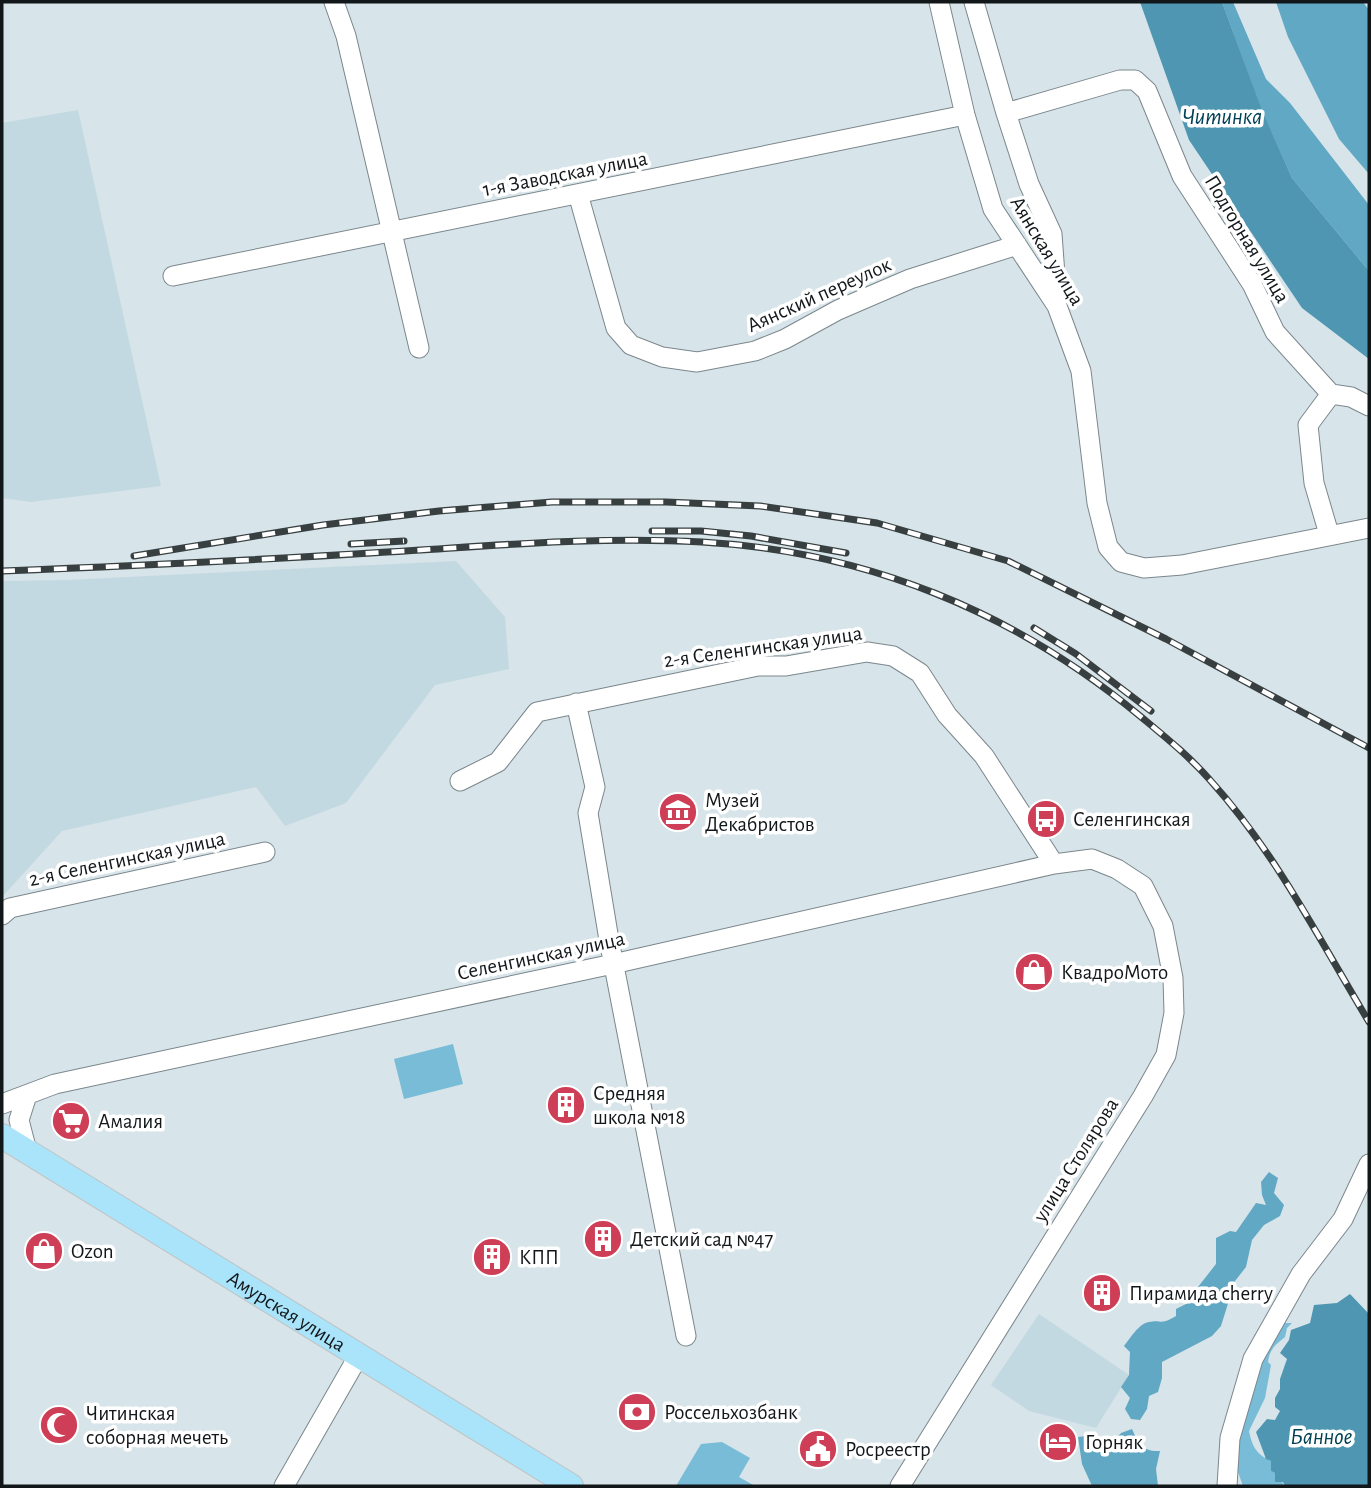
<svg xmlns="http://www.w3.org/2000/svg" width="1371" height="1488" font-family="'Alegreya Sans',sans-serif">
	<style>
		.built { fill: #c3d9e1 }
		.green { fill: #78bcd7 }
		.forest { fill: #60a8c3 }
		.water { fill: #4e96b1 }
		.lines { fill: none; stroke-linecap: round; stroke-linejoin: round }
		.minor-casing { stroke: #7b878c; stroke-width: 21 }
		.major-casing { stroke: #c1c3c3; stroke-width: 26 }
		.minor { stroke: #fff; stroke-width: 19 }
		.major { stroke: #a9e4fb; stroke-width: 24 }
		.rail-casing { stroke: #383f41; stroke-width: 7 }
		.rail { stroke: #fff; stroke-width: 4.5; stroke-dasharray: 13; stroke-linecap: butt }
		.labels { text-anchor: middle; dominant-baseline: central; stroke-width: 7; stroke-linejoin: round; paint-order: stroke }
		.street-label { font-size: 21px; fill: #121719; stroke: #fff }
		.poi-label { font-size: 21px; fill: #121719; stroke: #fff; text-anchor: start }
		.water-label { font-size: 23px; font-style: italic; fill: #004054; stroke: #fff }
	</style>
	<rect width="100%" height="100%" fill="#d7e4e9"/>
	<path class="built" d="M 78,110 L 161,486 L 31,502 L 2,498 L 2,123 Z
		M 456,561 L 505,617 L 509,669 L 435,685 L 346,803 L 285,826 L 256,787 L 62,831 L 2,897 L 2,581 L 66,580 Z
		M 1039,1314 L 1129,1375 L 1096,1428 L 1029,1411 L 991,1385 Z"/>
	<path class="green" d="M 453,1044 L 463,1084 L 404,1099 L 394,1059 Z
		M 1279,1323 L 1292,1323 L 1287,1328 L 1285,1337 C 1275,1345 1270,1349 1268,1362 L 1271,1365 L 1265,1398 L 1249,1431 C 1252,1446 1256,1454 1271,1461 L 1271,1471 L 1275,1473 L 1285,1486 L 1243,1486 L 1234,1461 L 1251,1346 L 1255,1334 Z
		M 722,1442 L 750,1458 L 739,1477 L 755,1486 L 676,1486 L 701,1444 Z"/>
	<path class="forest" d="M 1222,2 L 1233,2 L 1266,79 L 1290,103 L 1369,205 L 1369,271 L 1292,178 L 1262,111 Z
		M 1276,2 L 1363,2 L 1369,10 L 1369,174 L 1339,139 L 1288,37 Z
		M 1269,1172 L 1278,1178 L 1274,1193 L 1284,1205 L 1280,1216 L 1264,1225 L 1252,1240 L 1246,1267 L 1235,1281 L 1221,1326 L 1212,1336 L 1162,1362 L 1162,1378 L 1158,1392 L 1149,1396 L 1147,1409 L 1140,1420 L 1131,1419 L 1125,1409 L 1130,1398 L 1121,1387 L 1129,1375 L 1130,1352 L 1124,1346 C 1130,1339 1138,1324 1149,1322 C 1162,1319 1160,1326 1176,1316 L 1176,1309 L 1198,1298 L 1198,1287 L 1216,1264 L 1216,1238 L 1230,1231 L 1236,1232 L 1256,1203 L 1266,1205 L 1262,1195 L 1261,1182 Z
		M 1132,1429 C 1138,1443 1143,1452 1160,1451 L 1156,1469 L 1158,1486 L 1092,1486 L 1082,1464 L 1078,1437 L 1094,1435 L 1114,1441 L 1121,1433 Z"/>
	<path class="water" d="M 1140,2 L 1222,2 L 1262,110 L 1292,178 L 1369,271 L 1369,359 L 1302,308 L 1189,140 Z
		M 1350,1294 L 1369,1314 L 1369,1486 L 1285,1486 L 1283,1482 L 1275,1482 L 1275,1473 L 1271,1471 L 1271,1461 L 1266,1459 L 1256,1432 L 1267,1419 L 1275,1420 L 1280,1411 L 1275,1407 L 1275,1398 L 1280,1389 L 1280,1379 L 1287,1359 L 1280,1353 L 1289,1340 L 1291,1330 L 1310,1323 L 1314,1305 L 1337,1303 Z"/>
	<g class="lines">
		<g class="minor-casing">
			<path id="minor" d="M 334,2 L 346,36 L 419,348
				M 939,2 L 965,115 L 993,209 L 1057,306 L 1081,371 L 1097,503 L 1108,547 L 1121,562 L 1144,568 L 1182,565 L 1369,528
				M 974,2 L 1006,113 L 1029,184 L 1052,234 L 1057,302
				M 1006,113 L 1120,80 L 1135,80 L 1147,91 L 1182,176 L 1252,284 L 1275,332 L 1331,394 L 1308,425 L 1314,483 L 1329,534
				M 578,194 L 616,328 L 631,345 L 662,357 L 697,362 L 755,351 L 785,339 L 838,310 L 910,279 L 1017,245
				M 173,276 L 965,115
				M 1331,394 L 1351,397 L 1369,406
				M 576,703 L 595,787 L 588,813 L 609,940 L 686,1336
				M 460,781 L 498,762 L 537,712 L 758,666 L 786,666 L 867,652 L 893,656 L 920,673 L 947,715 L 984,756 L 1054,864
				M 2,915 L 10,908 L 265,852
				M 2,1104 L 55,1084 L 613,964 L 1054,864 L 1092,859 L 1117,869 L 1143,886 L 1163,926 L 1173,978 L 1174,1013 L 1166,1055 L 1143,1096 L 900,1486
				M 27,1151 L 19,1120 L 27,1095
				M 284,1486 L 359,1355
				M 1227,1486 L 1230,1438 L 1253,1359 L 1301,1274 L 1343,1219 L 1369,1164"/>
		</g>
		<g class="major-casing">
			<g id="major">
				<path id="s1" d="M 2,1136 L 571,1486"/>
			</g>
		</g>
		<use href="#minor" class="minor"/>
		<use href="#major" class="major"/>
		<g class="rail-casing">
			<path id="rail" d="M 652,531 L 701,531 L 751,536 L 846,553
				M 351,544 L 404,541
				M 134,556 L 323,525 L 439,511 L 552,502 L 666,502 L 760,506 L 877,523 L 1008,561 L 1166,639 L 1369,748
				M 2,571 C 130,566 259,560 387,552 C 491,546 597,536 702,542 C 865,551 1015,612 1140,716 C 1164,736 1189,756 1210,780 C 1276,853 1319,939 1369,1022
				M 1034,628 L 1076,654 L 1151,711"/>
		</g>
		<use href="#rail" class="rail"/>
	</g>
	<defs>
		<g id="museum-disc" transform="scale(2.0125)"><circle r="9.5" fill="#ce3e56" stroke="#fff"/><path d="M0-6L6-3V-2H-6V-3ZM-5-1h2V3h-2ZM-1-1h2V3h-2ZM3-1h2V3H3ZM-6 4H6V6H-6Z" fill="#fff"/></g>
		<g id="bus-disc" transform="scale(2.0125)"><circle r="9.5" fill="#ce3e56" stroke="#fff"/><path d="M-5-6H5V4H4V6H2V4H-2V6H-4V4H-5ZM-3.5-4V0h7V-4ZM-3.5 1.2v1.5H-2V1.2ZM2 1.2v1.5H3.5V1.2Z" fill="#fff"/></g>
		<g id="shop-disc" transform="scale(2.0125)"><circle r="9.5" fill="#ce3e56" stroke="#fff"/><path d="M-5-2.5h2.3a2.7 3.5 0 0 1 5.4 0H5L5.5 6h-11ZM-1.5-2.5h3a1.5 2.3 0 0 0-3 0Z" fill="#fff"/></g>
		<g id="building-disc" transform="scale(2.0125)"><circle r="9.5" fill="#ce3e56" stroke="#fff"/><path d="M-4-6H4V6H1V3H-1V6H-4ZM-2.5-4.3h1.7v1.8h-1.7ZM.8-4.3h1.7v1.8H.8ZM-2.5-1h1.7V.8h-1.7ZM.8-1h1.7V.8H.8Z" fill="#fff"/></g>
		<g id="supermarket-disc" transform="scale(2.0125)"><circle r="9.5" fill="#ce3e56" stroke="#fff"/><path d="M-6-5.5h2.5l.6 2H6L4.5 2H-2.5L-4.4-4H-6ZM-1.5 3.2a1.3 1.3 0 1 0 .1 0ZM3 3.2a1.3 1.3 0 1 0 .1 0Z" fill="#fff"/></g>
		<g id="bank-disc" transform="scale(2.0125)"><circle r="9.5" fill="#ce3e56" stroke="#fff"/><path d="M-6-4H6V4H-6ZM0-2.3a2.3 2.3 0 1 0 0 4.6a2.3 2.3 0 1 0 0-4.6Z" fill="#fff"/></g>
		<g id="mosque-disc" transform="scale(2.0125)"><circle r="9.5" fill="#ce3e56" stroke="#fff"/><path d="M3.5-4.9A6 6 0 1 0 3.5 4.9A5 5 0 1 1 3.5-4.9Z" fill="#fff"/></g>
		<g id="hotel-disc" transform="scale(2.0125)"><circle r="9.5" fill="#ce3e56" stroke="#fff"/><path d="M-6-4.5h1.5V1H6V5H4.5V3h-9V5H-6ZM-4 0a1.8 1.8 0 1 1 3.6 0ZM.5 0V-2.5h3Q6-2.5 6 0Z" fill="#fff"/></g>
		<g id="civic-disc" transform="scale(2.0125)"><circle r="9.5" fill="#ce3e56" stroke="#fff"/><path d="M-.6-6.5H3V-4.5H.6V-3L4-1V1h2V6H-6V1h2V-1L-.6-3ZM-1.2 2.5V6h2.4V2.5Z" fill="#fff"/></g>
	</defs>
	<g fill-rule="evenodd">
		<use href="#museum-disc" x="678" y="812"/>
		<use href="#bus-disc" x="1046" y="819"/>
		<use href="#shop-disc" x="1034" y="972"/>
		<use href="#building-disc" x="566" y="1105"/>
		<use href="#supermarket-disc" x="71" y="1121"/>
		<use href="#building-disc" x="603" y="1239"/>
		<use href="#shop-disc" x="44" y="1251"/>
		<use href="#building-disc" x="492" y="1257"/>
		<use href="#building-disc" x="1102" y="1293"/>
		<use href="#bank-disc" x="637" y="1412"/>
		<use href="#mosque-disc" x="59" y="1425"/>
		<use href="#hotel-disc" x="1058" y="1442"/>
		<use href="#civic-disc" x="818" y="1449"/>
	</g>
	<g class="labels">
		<g class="street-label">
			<text transform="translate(565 174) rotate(-11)">1-я Заводская улица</text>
			<text transform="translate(1247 239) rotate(59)">Подгорная улица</text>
			<text transform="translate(1047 251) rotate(59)">Аянская улица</text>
			<text transform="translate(819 295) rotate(-24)">Аянский переулок</text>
			<text transform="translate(763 647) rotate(-8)">2-я Селенгинская улица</text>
			<text transform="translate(127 859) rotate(-12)">2-я Селенгинская улица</text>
			<text transform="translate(541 956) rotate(-12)">Селенгинская улица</text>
			<text transform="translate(1076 1160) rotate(-58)">улица Столярова</text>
			<text stroke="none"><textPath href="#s1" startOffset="334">Амурская улица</textPath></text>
		</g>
		<g class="poi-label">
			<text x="705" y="800">Музей<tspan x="705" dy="24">Декабристов</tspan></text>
			<text x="1073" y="819">Селенгинская</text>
			<text x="1061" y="972">КвадроМото</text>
			<text x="593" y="1093">Средняя<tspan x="593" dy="24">школа №18</tspan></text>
			<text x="98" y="1121">Амалия</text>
			<text x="630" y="1239">Детский сад №47</text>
			<text x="71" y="1251">Ozon</text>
			<text x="519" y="1257">КПП</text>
			<text x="1129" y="1293">Пирамида cherry</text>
			<text x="664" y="1412">Россельхозбанк</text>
			<text x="86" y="1413">Читинская<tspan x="86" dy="24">соборная мечеть</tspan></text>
			<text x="1085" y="1442">Горняк</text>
			<text x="845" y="1449">Росреестр</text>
		</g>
		<g class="water-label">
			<text x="1222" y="117">Читинка</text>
			<text x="1321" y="1437">Банное</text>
		</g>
	</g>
	<rect width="1371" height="1488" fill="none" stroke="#121719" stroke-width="7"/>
</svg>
